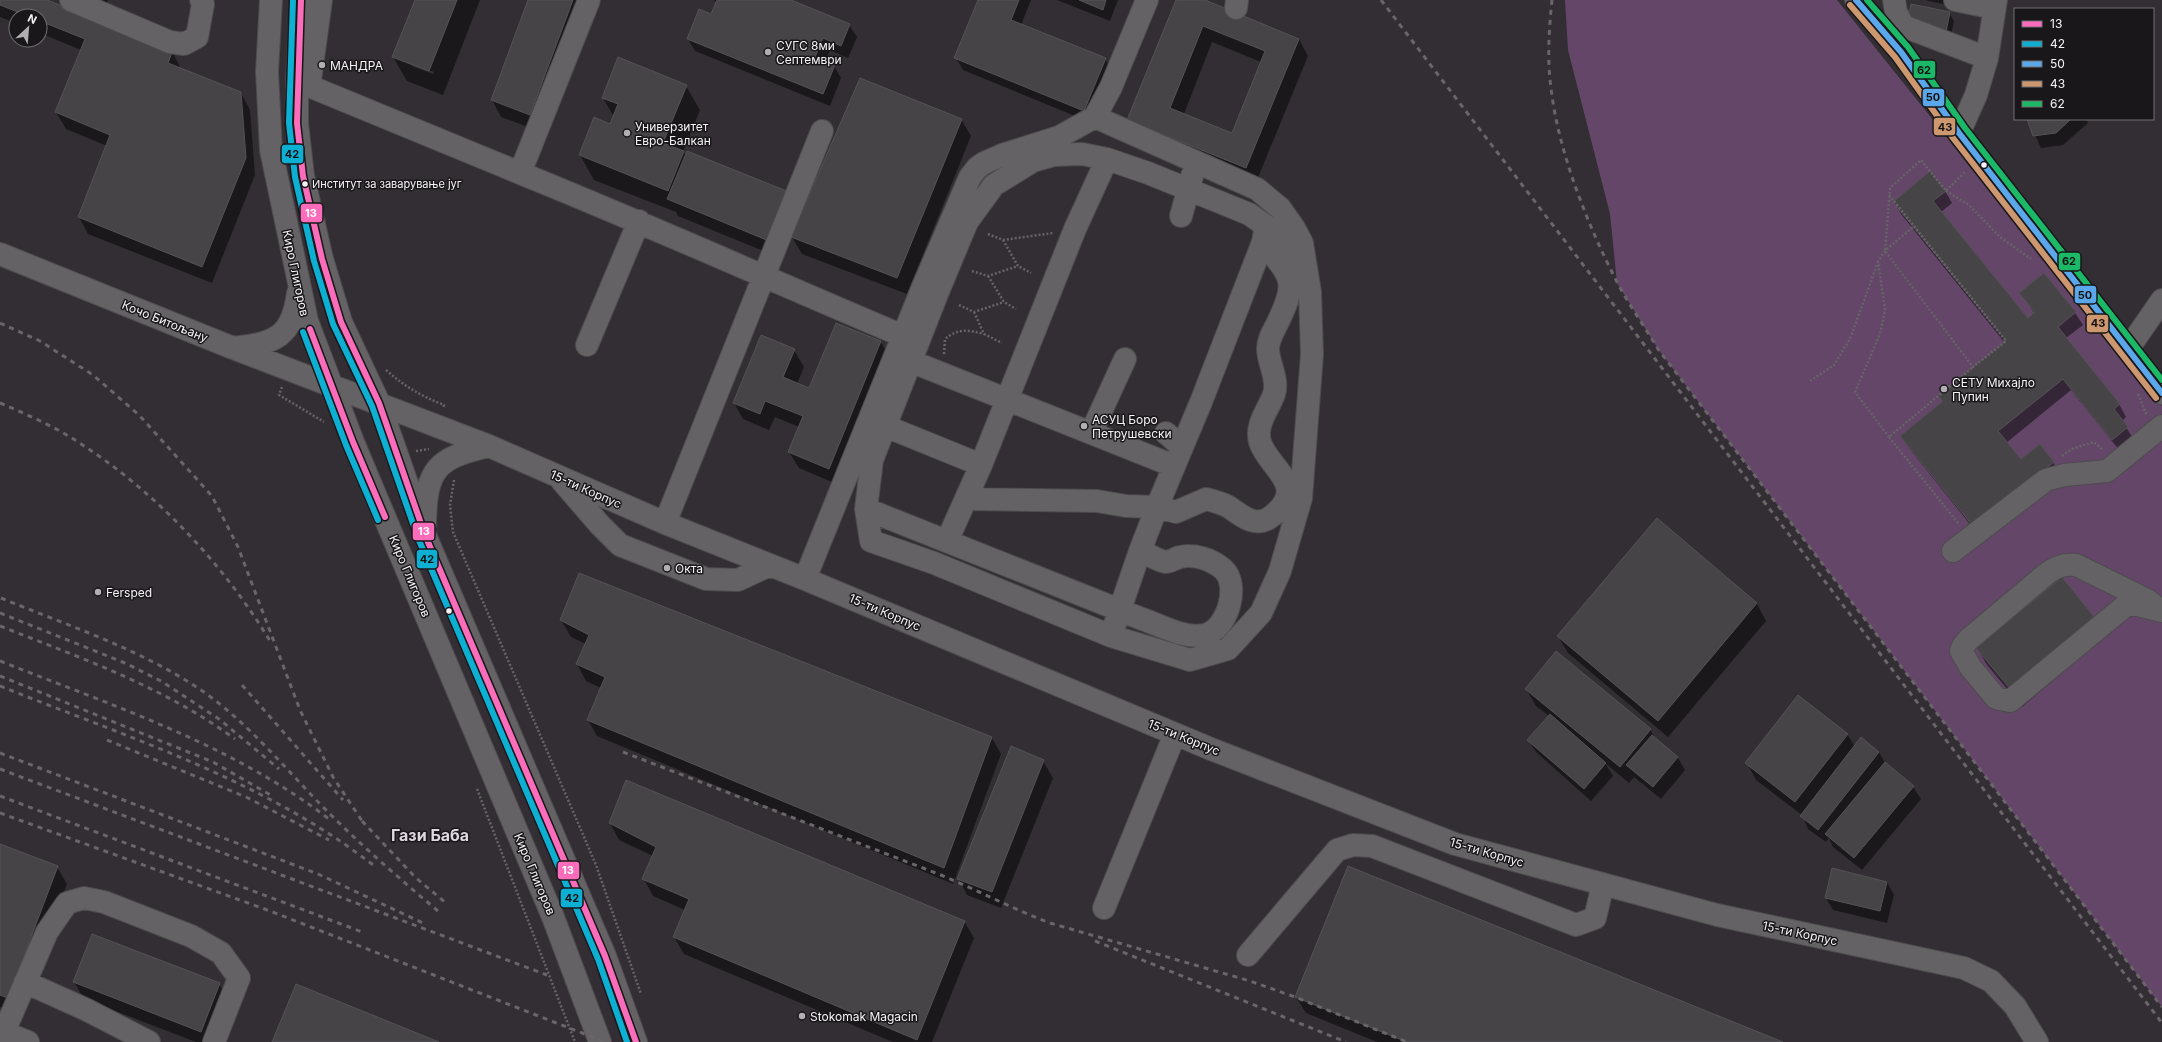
<svg xmlns="http://www.w3.org/2000/svg" width="2162" height="1042" font-family="Inter,sans-serif">
	<style>
		.green { fill: #634668 }
		.shadow { fill: #0007; fill-rule: evenodd }
		.building { fill: #474448; stroke: #555256; fill-rule: evenodd }
		.lines { fill: none; stroke-linecap: round; stroke-linejoin: round }
		.minor-casing { stroke: #4e4b4f; stroke-width: 24 }
		.path { stroke: #676467; stroke-width: 2.5; stroke-dasharray: 2 2; stroke-linecap: butt }
		.minor { stroke: #656265; stroke-width: 22 }
		.rail { stroke: #696569; stroke-width: 3; stroke-dasharray: 5 5; stroke-linecap: butt }
		.bus-1-casing { stroke: #19171a; stroke-width: 9 }
		.bus-2-casing { stroke: #19171a; stroke-width: 9 }
		.bus-3-casing { stroke: #19171a; stroke-width: 9 }
		.bus-4-casing { stroke: #19171a; stroke-width: 9 }
		.bus-5-casing { stroke: #19171a; stroke-width: 9 }
		.bus-1 { stroke: #fb6dba; stroke-width: 6 }
		.bus-2 { stroke: #0dafd3; stroke-width: 6 }
		.bus-3 { stroke: #5aa8eb; stroke-width: 6 }
		.bus-4 { stroke: #cd976f; stroke-width: 6 }
		.bus-5 { stroke: #1ab867; stroke-width: 6 }
		.poi-dot { fill: #b3aeb3; stroke: #19171a; stroke-width: 1.5 }
		.bus-dot { fill: #f8f3f8; stroke: #19171a; stroke-width: 1.5 }
		.labels { text-anchor: middle; dominant-baseline: central; stroke-width: 3; stroke-linejoin: round; paint-order: stroke }
		.bus-label { font-size: 11px; fill: #f8f3f8; stroke: #19171a; text-anchor: start }
		.poi-label { font-size: 12px; fill: #f8f3f8; stroke: #19171a; text-anchor: start }
		.street-label { font-size: 12px; fill: #f8f3f8; stroke: #19171a }
		.district-label { font-size: 16px; font-weight: bold; fill: #dfd7e0; stroke: #19171a }
		.line-badge { stroke: #19171a; stroke-width: 1.5 }
		.badge-label { font-size: 11px; text-anchor: middle; font-weight: bold; fill: #fff }
		.pale-badge-label { font-size: 11px; text-anchor: middle; font-weight: bold; fill: #111 }
	</style>
	<rect width="100%" height="100%" fill="#322e33"/>
	<path class="green" d="M 1565,0 L 1837,0 L 2162,406 L 2162,1007 L 1658,349 L 1617,283 L 1610,214 L 1568,50 Z"/>
	<path class="shadow" d="M 0,0 L 45,0 L 172,51 L 181,69 L 241,93 L 250,110 L 255,175 L 212,283 L 88,234 L 79,217 L 107,146 L 66,129 L 56,112 L 81,50 L 40,33 L 40,16 L 16,16 L 16,23 L 0,17 Z
		M 75,0 L 108,0 L 103,11 Z
		M 416,0 L 480,0 L 443,95 L 407,81 L 393,57 ZM 412,64 L 434,72 L 433,74 L 412,66 Z
		M 529,0 L 588,0 L 539,131 L 501,117 L 492,100 Z
		M 714,0 L 789,0 L 849,25 L 857,37 L 848,58 L 830,50 L 825,62 L 834,66 L 841,78 L 830,106 L 695,51 L 688,39 L 712,15 L 717,3 Z
		M 979,0 L 1031,0 L 1021,25 L 1105,59 L 1112,71 L 1092,123 L 963,70 L 956,58 Z
		M 1057,0 L 1118,0 L 1110,21 Z
		M 1177,0 L 1202,0 L 1299,39 L 1308,56 L 1255,185 L 1128,119 ZM 1212,42 L 1261,62 L 1233,134 L 1184,114 Z
		M 1925,0 L 1976,0 L 1973,11 Z
		M 1949,13 L 1954,21 L 1950,40 L 1913,32 Z
		M 686,86 L 700,110 L 683,152 L 686,156 L 788,193 L 778,257 L 678,216 L 676,212 L 594,180 L 580,155 L 611,125 L 614,117 L 603,98 Z
		M 961,119 L 971,136 L 907,294 L 802,254 L 792,237 Z
		M 2028,119 L 2086,119 L 2088,123 L 2063,145 L 2041,148 Z
		M 1945,191 L 1952,203 L 1941,212 L 2028,319 L 2035,314 L 2021,293 L 2044,274 L 2075,313 L 2083,325 L 2066,338 L 2119,404 L 2126,417 L 2122,421 L 2134,440 L 2120,451 L 2071,390 L 2006,443 L 2021,461 L 2053,462 L 2060,475 L 1981,538 L 1909,448 L 1901,436 L 1943,402 L 1939,396 L 2005,343 L 1901,214 L 1894,202 Z
		M 881,342 L 890,359 L 839,485 L 799,468 L 789,452 L 799,427 L 775,417 L 769,430 L 743,419 L 734,403 L 794,350 L 804,367 L 797,384 L 809,389 Z
		M 1657,520 L 1757,604 L 1766,621 L 1668,737 L 1568,653 L 1558,636 Z
		M 580,574 L 992,738 L 1001,754 L 953,884 L 597,736 L 588,720 L 601,688 L 586,681 L 577,664 L 586,644 L 571,637 L 561,620 Z
		M 2105,636 L 2022,707 L 1987,665 L 1977,648 Z
		M 1526,689 L 1650,729 L 1656,740 L 1678,758 L 1685,770 L 1661,799 L 1634,777 L 1629,783 L 1605,763 L 1613,776 L 1591,801 L 1536,752 L 1528,740 L 1549,716 L 1536,706 Z
		M 1847,734 L 1855,747 L 1879,752 L 1885,763 L 1913,787 L 1921,799 L 1862,870 L 1833,847 L 1829,838 L 1826,842 L 1808,829 L 1802,815 L 1756,780 L 1747,763 Z
		M 1043,761 L 1053,778 L 1001,908 L 967,895 L 958,878 Z
		M 610,823 L 964,921 L 974,938 L 932,1042 L 893,1042 L 684,954 L 674,937 L 685,910 L 653,896 L 644,879 L 653,856 L 619,840 Z
		M 0,845 L 57,867 L 67,884 L 17,1014 L 0,1007 Z
		M 1887,882 L 1894,895 L 1887,923 L 1833,910 L 1826,898 Z
		M 74,982 L 219,984 L 229,1000 L 213,1042 L 196,1042 L 84,999 Z
		M 1296,997 L 1780,1042 L 1377,1042 L 1306,1013 Z"/>
	<path class="building" d="M 0,0 L 47,0 L 173,50 L 168,63 L 241,92 L 246,158 L 202,267 L 78,217 L 110,135 L 55,112 L 85,39 L 40,21 L 40,16 L 28,16 L 0,5 Z
		M 415,0 L 457,0 L 429,71 L 392,57 Z
		M 528,0 L 573,0 L 530,115 L 491,100 Z
		M 717,0 L 791,0 L 850,24 L 841,46 L 823,38 L 815,57 L 835,65 L 823,94 L 687,39 L 699,9 L 711,14 Z
		M 978,0 L 1019,0 L 1011,20 L 1106,58 L 1084,111 L 954,58 Z
		M 1079,0 L 1106,0 L 1103,10 Z
		M 1176,0 L 1205,0 L 1299,39 L 1246,168 L 1127,120 ZM 1203,26 L 1265,51 L 1232,133 L 1170,108 Z
		M 1911,4 L 1950,12 L 1946,32 L 1907,24 Z
		M 618,57 L 687,85 L 663,143 L 684,151 L 668,191 L 579,155 L 594,117 L 610,124 L 618,104 L 602,98 Z
		M 860,78 L 962,119 L 897,278 L 791,237 Z
		M 2027,119 L 2071,119 L 2056,133 L 2033,136 Z
		M 687,151 L 789,192 L 769,241 L 667,199 Z
		M 1930,171 L 1946,191 L 1933,201 L 2028,318 L 2035,312 L 2019,293 L 2044,273 L 2076,312 L 2058,327 L 2120,404 L 2114,409 L 2128,427 L 2112,440 L 2063,379 L 1998,431 L 2021,459 L 2040,444 L 2054,462 L 1973,526 L 1900,436 L 1943,401 L 1938,395 L 2006,341 L 1893,202 Z
		M 836,323 L 881,341 L 829,469 L 788,452 L 803,416 L 765,401 L 760,414 L 733,403 L 761,335 L 795,349 L 783,377 L 809,388 Z
		M 1657,518 L 1757,603 L 1658,721 L 1557,636 Z
		M 579,573 L 992,737 L 944,868 L 587,720 L 605,677 L 576,664 L 589,635 L 560,620 Z
		M 2062,577 L 2096,619 L 2012,691 L 1976,648 Z
		M 1556,651 L 1651,729 L 1620,767 L 1525,689 Z
		M 1798,695 L 1848,734 L 1795,802 L 1745,763 Z
		M 1550,714 L 1606,763 L 1584,789 L 1527,740 Z
		M 1652,735 L 1678,757 L 1653,787 L 1626,765 Z
		M 1861,737 L 1879,752 L 1818,830 L 1800,816 Z
		M 1011,746 L 1044,760 L 992,892 L 957,879 Z
		M 1885,762 L 1914,786 L 1854,858 L 1825,834 Z
		M 626,780 L 965,921 L 917,1040 L 673,937 L 689,899 L 642,879 L 656,847 L 609,823 Z
		M 0,844 L 58,866 L 8,998 L 0,995 Z
		M 1348,866 L 1783,1042 L 1407,1042 L 1295,997 Z
		M 1832,868 L 1887,882 L 1880,911 L 1825,898 Z
		M 92,934 L 220,983 L 201,1032 L 73,982 Z
		M 296,984 L 439,1042 L 272,1042 Z"/>
	<g class="lines">
		<g class="minor-casing">
			<path id="minor" d="M 71,0 L 170,42 L 184,44 L 197,37 L 203,4 L 201,0
				M 271,0 L 267,72 L 271,150 L 307,321 L 353,442 L 553,917 L 600,1042
				M 301,0 L 297,82 L 297,123 L 303,176 L 322,259 L 341,322 L 379,403 L 425,535 L 605,956 L 636,1042
				M 589,0 L 520,173 C 649,225 775,282 903,336
				M 1856,0 L 1901,52 L 1959,133 L 2162,393
				M 1894,0 L 1896,12 L 1903,26 L 1987,58
				M 1955,0 L 1994,8
				M 1236,8 L 1237,0
				M 310,80 L 321,0
				M 309,86 L 520,173
				M 1095,117 L 1257,189 L 1280,208 L 1294,228 L 1302,243 L 1310,292 L 1312,354 L 1301,498 L 1280,571 L 1261,613 L 1228,649 L 1190,660 L 1111,636 L 934,563 L 871,541 L 866,509 L 872,460 L 937,294 L 967,222 L 994,185 L 1033,161 L 1054,155 L 1082,154 L 1107,159 L 1148,173 L 1249,214 L 1286,240 L 1304,260
				M 1959,133 L 1976,95 L 1987,58 L 1996,0
				M 1181,216 L 1192,176
				M 0,254 L 233,348 L 489,446 L 665,523 L 805,579 L 1211,749 L 1455,844 L 1717,915 L 1964,968 L 1991,981 L 2015,1006 L 2037,1042
				M 587,345 L 639,221
				M 233,348 C 275,343 292,338 298,293
				M 2128,349 L 2162,300
				M 910,361 L 1174,466
				M 885,426 L 981,465
				M 1091,433 L 1125,359
				M 1166,433 L 1182,447
				M 562,481 L 600,525 L 620,545 L 706,579 L 738,580 L 770,565
				M 966,499 L 1097,501 L 1126,506 L 1157,507 L 1201,402 L 1263,242 L 1265,231
				M 866,509 L 1142,619 C 1160,625 1184,639 1204,635 C 1227,631 1241,585 1223,569 C 1211,559 1195,554 1180,557 C 1176,558 1170,562 1166,562 C 1158,561 1148,554 1140,551 L 1157,507 L 1176,512 L 1206,499 C 1214,501 1222,503 1229,507 C 1242,516 1256,529 1272,516 C 1310,486 1268,468 1260,442 C 1255,424 1269,409 1274,394 C 1279,379 1268,363 1268,349 C 1268,340 1273,332 1277,324 C 1299,279 1291,278 1263,242
				M 665,523 L 822,131
				M 425,524 C 426,469 436,458 489,446
				M 947,541 L 981,465 L 1075,229 L 1107,159
				M 1953,551 L 2046,480 L 2064,475 L 2107,471 L 2162,426
				M 805,579 L 922,289 L 970,177 L 977,168 L 984,163 L 1002,155 L 1059,137 L 1095,117 L 1111,87 L 1147,0
				M 2161,611 L 2147,600 L 2076,565 C 2063,564 2055,567 2045,575 L 1968,640 L 1963,646 L 1961,651 L 1971,668 L 1996,698 L 2010,701 L 2125,606 L 2134,604 L 2162,611
				M 1115,624 L 1140,551
				M 1104,908 L 1175,734
				M 1248,955 L 1337,850 L 1353,845 L 1372,846 L 1576,925 L 1595,918 L 1603,884
				M 25,982 L 87,1010 L 149,1042
				M 0,1031 L 28,1042
				M 4,1032 L 47,932 L 67,903 L 84,898 L 104,902 L 191,936 L 221,953 L 239,978 L 214,1042"/>
		</g>
		<path class="path" d="M 1946,191 L 1969,205 L 2000,237 L 2031,259
			M 1889,195 L 2006,341 L 1973,367 L 1885,251 L 1890,188 L 1921,160 L 1946,191 L 1966,171
			M 988,234 L 1003,240 L 1053,233
			M 1003,240 L 1018,266 L 1031,273
			M 972,271 L 988,276 L 1018,266
			M 988,276 L 1004,302 L 1016,309
			M 959,305 L 974,312 L 1004,302
			M 974,312 L 984,334 L 1002,343
			M 944,354 L 945,339 C 958,328 968,330 984,334
			M 386,370 C 404,386 421,396 444,405 L 443,408
			M 1810,381 L 1834,365 L 1850,339 L 1878,262
			M 282,387 L 279,395 L 324,422
			M 2138,394 L 2147,416
			M 1889,437 L 1855,392 L 1880,334 L 1885,310 L 1878,261 L 1885,251 L 1913,227
			M 416,451 L 429,449
			M 2062,456 L 2072,449 L 2094,442 L 2103,450
			M 454,480 L 450,505 L 453,532 L 596,865 L 641,994
			M 1958,523 L 1889,437 L 1973,367
			M 477,789 L 575,1042"/>
		<use href="#minor" class="minor"/>
		<path class="rail" d="M 1381,0 L 2162,1023
			M 1552,0 C 1549,29 1547,59 1551,88 C 1558,151 1588,226 1617,282 C 1629,305 1645,327 1658,349 L 2162,1007
			M 0,323 L 40,341 L 93,375 L 139,415 L 212,496 L 238,547 L 300,710 L 333,777 L 364,824
			M 0,403 C 28,415 56,427 81,444 C 156,492 224,565 270,641
			M 1,598 C 69,626 140,649 201,690 C 249,723 287,771 328,812 C 363,847 400,879 438,911
			M 0,613 L 125,663 L 161,681 L 219,719 L 279,769
			M 0,626 C 81,658 164,687 235,739
			M 0,661 C 113,706 231,744 329,819
			M 0,676 L 213,762 L 274,797
			M 242,685 L 343,800
			M 0,686 C 112,731 232,770 334,837 C 348,846 362,857 376,867
			M 107,740 L 246,797 L 329,840
			M 623,752 L 941,875 C 977,890 1013,909 1050,923 L 1250,981 L 1295,997 L 1407,1042
			M 0,753 L 318,874 L 423,923
			M 0,769 L 547,975
			M 0,796 L 365,933
			M 0,813 L 270,911 L 605,1042
			M 362,821 L 416,878 L 446,903
			M 1095,941 L 1346,1042"/>
		<g class="bus-1-casing">
			<path id="bus-1" d="M 301,0 L 297,123 L 303,176 L 322,259 L 341,322 L 379,403 L 425,535 L 605,956 L 636,1042
				M 310,329 L 353,442 L 385,517"/>
		</g>
		<g class="bus-2-casing">
			<path id="bus-2" d="M 293,0 L 289,123 L 295,177 L 314,261 L 333,324 L 372,406 L 418,538 L 598,959 L 627,1042
				M 303,332 L 346,445 L 378,520"/>
		</g>
		<g class="bus-3-casing">
			<path id="bus-3" d="M 1856,0 L 1901,52 L 1959,133 L 2162,393"/>
		</g>
		<g class="bus-4-casing">
			<path id="bus-4" d="M 1850,5 L 1895,57 L 1953,138 L 2156,398"/>
		</g>
		<g class="bus-5-casing">
			<path id="bus-5" d="M 1867,0 L 1908,47 L 1965,128 L 2162,380"/>
		</g>
		<use href="#bus-1" class="bus-1"/>
		<use href="#bus-2" class="bus-2"/>
		<use href="#bus-3" class="bus-3"/>
		<use href="#bus-4" class="bus-4"/>
		<use href="#bus-5" class="bus-5"/>
	</g>
	<g class="poi-dot">
		<circle cx="768" cy="52" r="4"/>
		<circle cx="322" cy="65" r="4"/>
		<circle cx="627" cy="133" r="4"/>
		<circle cx="1944" cy="389" r="4"/>
		<circle cx="1084" cy="426" r="4"/>
		<circle cx="667" cy="568" r="4"/>
		<circle cx="98" cy="592" r="4"/>
		<circle cx="802" cy="1016" r="4"/>
	</g>
	<g class="bus-dot">
		<circle cx="1984" cy="165" r="3.5"/>
		<circle cx="305" cy="184" r="3.5"/>
		<circle cx="449" cy="611" r="3.5"/>
	</g>
	<g class="labels">
		<g class="bus-label">
			<text x="312" y="184">Институт за заварување југ</text>
		</g>
		<g class="poi-label">
			<text x="776" y="45">СУГС 8ми<tspan x="776" dy="14">Септември</tspan></text>
			<text x="330" y="65">МАНДРА</text>
			<text x="635" y="126">Универзитет<tspan x="635" dy="14">Евро-Балкан</tspan></text>
			<text x="1952" y="382">СЕТУ Михајло<tspan x="1952" dy="14">Пупин</tspan></text>
			<text x="1092" y="419">АСУЦ Боро<tspan x="1092" dy="14">Петрушевски</tspan></text>
			<text x="675" y="568">Окта</text>
			<text x="106" y="592">Fersped</text>
			<text x="810" y="1016">Stokomak Magacin</text>
		</g>
		<g class="street-label">
			<text transform="translate(296 273) rotate(78)">Киро Глигоров</text>
			<text transform="translate(165 321) rotate(22)">Кочо Битољану</text>
			<text transform="translate(586 489) rotate(24)">15-ти Корпус</text>
			<text transform="translate(410 576) rotate(67)">Киро Глигоров</text>
			<text transform="translate(885 612) rotate(23)">15-ти Корпус</text>
			<text transform="translate(1184 737) rotate(22)">15-ти Корпус</text>
			<text transform="translate(1487 852) rotate(16)">15-ти Корпус</text>
			<text transform="translate(535 874) rotate(67)">Киро Глигоров</text>
			<text transform="translate(1800 933) rotate(12)">15-ти Корпус</text>
		</g>
		<g class="district-label">
			<text x="430" y="835">Гази Баба</text>
		</g>
	</g>
	<g class="line-badge">
		<rect x="1913" y="60" width="23" height="19" rx="4" fill="#1ab867"/>
		<rect x="1922" y="88" width="23" height="19" rx="4" fill="#5aa8eb"/>
		<rect x="1933" y="117" width="23" height="19" rx="4" fill="#cd976f"/>
		<rect x="281" y="144" width="23" height="20" rx="4" fill="#0dafd3"/>
		<rect x="300" y="203" width="23" height="20" rx="4" fill="#fb6dba"/>
		<rect x="2058" y="252" width="23" height="19" rx="4" fill="#1ab867"/>
		<rect x="2074" y="285" width="23" height="19" rx="4" fill="#5aa8eb"/>
		<rect x="2086" y="314" width="23" height="19" rx="4" fill="#cd976f"/>
		<rect x="412" y="522" width="23" height="19" rx="4" fill="#fb6dba"/>
		<rect x="416" y="549" width="22" height="20" rx="4" fill="#0dafd3"/>
		<rect x="557" y="861" width="23" height="19" rx="4" fill="#fb6dba"/>
		<rect x="560" y="888" width="23" height="20" rx="4" fill="#0dafd3"/>
	</g>
	<g class="badge-label">
		<text x="311" y="217">13</text>
		<text x="424" y="535">13</text>
		<text x="568" y="874">13</text>
	</g>
	<g class="pale-badge-label">
		<text x="1924" y="74">62</text>
		<text x="1933" y="101">50</text>
		<text x="1945" y="131">43</text>
		<text x="292" y="158">42</text>
		<text x="2069" y="265">62</text>
		<text x="2085" y="299">50</text>
		<text x="2098" y="327">43</text>
		<text x="427" y="563">42</text>
		<text x="572" y="902">42</text>
	</g>
	<rect x="2014" y="8" width="140" height="112" fill="#19171a" stroke="#726f73"/>
	<rect x="2022" y="21" width="20" height="6" fill="#fb6dba" stroke="#726f73"/>
	<text x="2050" y="28" font-size="12" fill="#f8f3f8">13</text>
	<rect x="2022" y="41" width="20" height="6" fill="#0dafd3" stroke="#726f73"/>
	<text x="2050" y="48" font-size="12" fill="#f8f3f8">42</text>
	<rect x="2022" y="61" width="20" height="6" fill="#5aa8eb" stroke="#726f73"/>
	<text x="2050" y="68" font-size="12" fill="#f8f3f8">50</text>
	<rect x="2022" y="81" width="20" height="6" fill="#cd976f" stroke="#726f73"/>
	<text x="2050" y="88" font-size="12" fill="#f8f3f8">43</text>
	<rect x="2022" y="101" width="20" height="6" fill="#1ab867" stroke="#726f73"/>
	<text x="2050" y="108" font-size="12" fill="#f8f3f8">62</text>
	<g transform="translate(28 28) rotate(26)"><circle r="19" fill="#19171a" stroke="#726f73"/>
	<path d="M0-3L7 15L0 10L-7 15Z" fill="#b3aeb3"/>
	<text y="-6" font-size="11" font-weight="bold" text-anchor="middle" fill="#f8f3f8">N</text>
	</g>
</svg>
